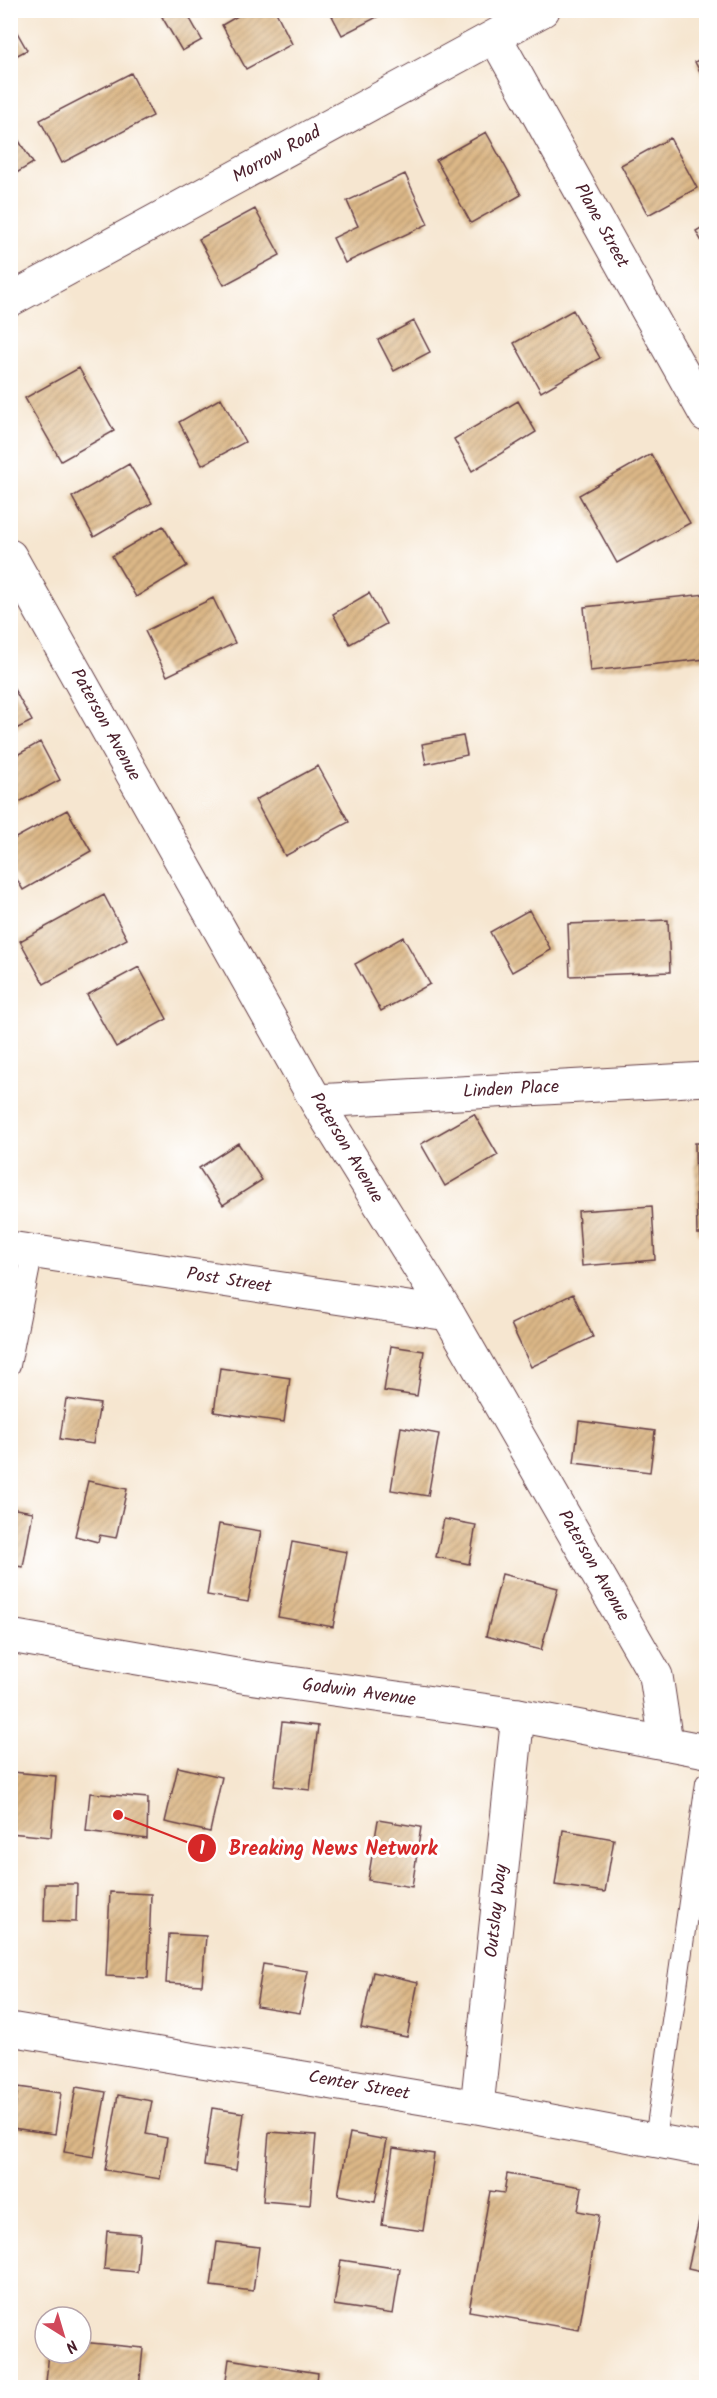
<svg xmlns="http://www.w3.org/2000/svg" width="717" height="2398" font-family="Kalam,sans-serif">
	<style>
		.building { fill: url(#building-hatch) }
		.lines { fill: none; stroke-linecap: round; stroke-linejoin: round }
		.lane-casing { stroke: #643d44; stroke-width: 22 }
		.street-casing { stroke: #643d44; stroke-width: 35 }
		.primary-casing { stroke: #643d44; stroke-width: 35 }
		.lane { stroke: #fff; stroke-width: 20 }
		.street { stroke: #fff; stroke-width: 33 }
		.primary { stroke: #fff; stroke-width: 33 }
		.labels { text-anchor: middle; dominant-baseline: central; stroke-width: 6; stroke-linejoin: round; paint-order: stroke }
		.street-label { font-size: 18px; fill: #4a1f2b; stroke: #fff }
		.leader { fill: none; stroke: #d62828; stroke-width: 2 }
		.callout-dot { fill: #d62828; stroke: #fff; stroke-width: 2 }
		.mark-label { font-size: 18px; text-anchor: middle; font-weight: bold; fill: #fff }
		.callout-label { font-size: 20px; text-anchor: middle; font-weight: bold; fill: #d62828; stroke: #fff; stroke-width: 6; stroke-linejoin: round; paint-order: stroke }
	</style>
	<defs>
		<pattern id="building-hatch" width="6" height="6" patternUnits="userSpaceOnUse" patternTransform="scale(1.5)"><rect width="6" height="6" fill="#dcb887"/><path d="M-1 1l2-2M0 6l6-6M5 7l2-2" fill="none" stroke="#b4956f"/></pattern>
	</defs>
	<rect width="100%" height="100%" fill="#fff"/>
	<filter id="ink" filterUnits="userSpaceOnUse"><feTurbulence type="fractalNoise" baseFrequency=".0167" numOctaves="2"/><feDisplacementMap in="SourceGraphic" scale="12" xChannelSelector="R" yChannelSelector="G"/><feConvolveMatrix kernelMatrix="1 2 1 2 8 2 1 2 1" color-interpolation-filters="sRGB"/></filter>
	<filter id="wash" filterUnits="userSpaceOnUse"><feTurbulence type="fractalNoise" baseFrequency=".008" numOctaves="4" result="noise"/><feDisplacementMap in="SourceGraphic" scale="24" xChannelSelector="R" yChannelSelector="G"/><feGaussianBlur stdDeviation="1.35" result="paint"/><feColorMatrix in="noise" values="0 0 0 0 0 0 0 0 0 0 0 0 0 0 0 0 0 1.4 0 .05"/><feComposite in="paint" operator="in"/></filter>
	<g filter="url(#wash)">
		<rect width="100%" height="100%" fill="#f6e6d0"/>
		<g id="blocks">
			<path class="building" d="M 173,10 L 185,10 L 202,40 L 182,51 L 162,17 Z
				M 248,10 L 275,10 L 292,44 L 246,69 L 222,25 Z
				M 329,10 L 384,10 L 385,13 L 342,35 Z
				M 14,27 L 27,50 L 10,59 L 10,29 Z
				M 706,55 L 706,83 L 695,62 Z
				M 131,73 L 153,116 L 62,163 L 40,120 Z
				M 10,127 L 33,163 L 10,177 Z
				M 486,132 L 521,195 L 471,223 L 436,160 Z
				M 670,138 L 697,188 L 648,215 L 621,165 Z
				M 405,174 L 428,224 L 345,263 L 333,238 L 358,226 L 347,201 Z
				M 255,209 L 280,255 L 224,285 L 199,239 Z
				M 706,225 L 706,249 L 696,231 Z
				M 573,310 L 600,358 L 541,392 L 514,343 Z
				M 414,321 L 430,352 L 394,371 L 378,340 Z
				M 79,368 L 114,431 L 61,461 L 25,398 Z
				M 221,398 L 245,442 L 202,465 L 179,422 Z
				M 518,401 L 536,432 L 472,471 L 454,439 Z
				M 651,454 L 690,523 L 617,563 L 579,495 Z
				M 129,464 L 152,503 L 94,537 L 72,497 Z
				M 163,526 L 187,566 L 136,597 L 112,556 Z
				M 369,593 L 386,624 L 350,644 L 333,614 Z
				M 706,594 L 706,659 L 590,671 L 584,607 Z
				M 213,598 L 235,643 L 167,676 L 145,631 Z
				M 10,682 L 32,721 L 10,732 Z
				M 463,736 L 467,755 L 426,764 L 422,744 Z
				M 40,742 L 60,780 L 10,807 L 10,759 Z
				M 318,766 L 349,822 L 285,856 L 255,800 Z
				M 67,810 L 91,851 L 23,890 L 10,868 L 10,841 Z
				M 706,852 L 706,900 L 704,900 L 700,853 Z
				M 104,895 L 127,939 L 44,984 L 20,941 Z
				M 529,910 L 551,950 L 512,972 L 490,932 Z
				M 668,920 L 670,972 L 570,976 L 568,924 Z
				M 403,937 L 430,984 L 381,1011 L 355,964 Z
				M 139,967 L 167,1019 L 116,1047 L 87,995 Z
				M 474,1114 L 498,1155 L 445,1186 L 421,1144 Z
				M 238,1143 L 262,1180 L 223,1205 L 199,1168 Z
				M 695,1143 L 706,1143 L 706,1234 L 697,1234 Z
				M 652,1206 L 655,1260 L 582,1266 L 578,1211 Z
				M 573,1294 L 593,1337 L 531,1367 L 511,1324 Z
				M 391,1346 L 424,1351 L 417,1396 L 384,1391 Z
				M 220,1368 L 290,1378 L 284,1422 L 214,1412 Z
				M 66,1399 L 100,1404 L 93,1444 L 60,1439 Z
				M 579,1421 L 655,1431 L 650,1472 L 574,1463 Z
				M 401,1427 L 439,1434 L 428,1496 L 391,1490 Z
				M 88,1481 L 127,1489 L 116,1538 L 100,1535 L 98,1542 L 75,1536 Z
				M 10,1508 L 33,1512 L 23,1567 L 10,1565 Z
				M 444,1519 L 476,1525 L 469,1564 L 436,1557 Z
				M 219,1524 L 261,1531 L 248,1602 L 207,1595 Z
				M 292,1542 L 347,1552 L 333,1627 L 278,1617 Z
				M 502,1574 L 558,1588 L 541,1650 L 486,1636 Z
				M 282,1722 L 318,1726 L 310,1790 L 274,1786 Z
				M 178,1767 L 222,1777 L 210,1832 L 165,1822 Z
				M 12,1772 L 56,1776 L 51,1837 L 10,1833 Z
				M 90,1793 L 148,1798 L 147,1839 L 86,1831 Z
				M 378,1820 L 421,1827 L 412,1887 L 368,1880 Z
				M 563,1830 L 614,1839 L 605,1892 L 555,1885 Z
				M 45,1884 L 77,1884 L 76,1922 L 44,1921 Z
				M 110,1892 L 151,1894 L 148,1978 L 106,1976 Z
				M 169,1934 L 206,1936 L 202,1985 L 166,1983 Z
				M 263,1964 L 308,1971 L 300,2013 L 256,2006 Z
				M 373,1972 L 418,1982 L 407,2037 L 361,2028 Z
				M 18,2087 L 61,2093 L 55,2134 L 12,2128 Z
				M 76,2087 L 106,2092 L 94,2157 L 64,2152 Z
				M 118,2095 L 152,2101 L 146,2134 L 167,2138 L 160,2179 L 105,2170 Z
				M 212,2108 L 244,2113 L 236,2170 L 204,2165 Z
				M 269,2132 L 316,2135 L 310,2205 L 263,2201 Z
				M 350,2133 L 387,2140 L 375,2202 L 338,2195 Z
				M 393,2148 L 434,2154 L 423,2231 L 382,2225 Z
				M 507,2174 L 582,2187 L 578,2211 L 599,2215 L 579,2330 L 469,2311 L 490,2191 L 504,2193 Z
				M 702,2207 L 706,2208 L 706,2272 L 688,2268 Z
				M 107,2231 L 140,2234 L 137,2272 L 104,2269 Z
				M 217,2242 L 259,2247 L 253,2291 L 211,2286 Z
				M 341,2260 L 400,2269 L 393,2314 L 334,2305 Z
				M 81,2342 L 143,2348 L 139,2388 L 99,2388 L 46,2382 L 49,2353 L 81,2353 Z
				M 229,2359 L 318,2373 L 316,2388 L 225,2388 Z"/>
		</g>
	</g>
	<g filter="url(#ink)">
		<use href="#blocks" fill-opacity="0" stroke="#643d44" stroke-width="1.5"/>
		<g class="lines">
			<g class="lane-casing">
				<path id="lane" d="M 10,1365 L 33,1251
					M 655,2140 L 706,1783"/>
			</g>
			<g class="street-casing">
				<path id="street" d="M 495,37 L 706,415
					M 10,300 L 543,10
					M 10,556 L 316,1101 L 448,1314 L 656,1676 L 666,1742
					M 316,1101 L 706,1079
					M 10,1248 L 448,1314
					M 10,2029 L 477,2107 L 706,2150
					M 477,2107 L 518,1715"/>
			</g>
			<g class="primary-casing">
				<path id="primary" d="M 10,1636 L 248,1677 L 518,1715 L 706,1751"/>
			</g>
			<use href="#lane" class="lane"/>
			<use href="#street" class="street"/>
			<use href="#primary" class="primary"/>
		</g>
	</g>
	<g class="labels">
		<g class="street-label">
			<text transform="translate(277 155) rotate(-29)">Morrow Road</text>
			<text transform="translate(601 226) rotate(61)">Plane Street</text>
			<text transform="translate(105 725) rotate(61)">Paterson Avenue</text>
			<text transform="translate(511 1090) rotate(-3)">Linden Place</text>
			<text transform="translate(346 1148) rotate(59)">Paterson Avenue</text>
			<text transform="translate(229 1281) rotate(9)">Post Street</text>
			<text transform="translate(593 1566) rotate(60)">Paterson Avenue</text>
			<text transform="translate(359 1693) rotate(8)">Godwin Avenue</text>
			<text transform="translate(497 1911) rotate(-84)">Outslay Way</text>
			<text transform="translate(359 2086) rotate(10)">Center Street</text>
		</g>
	</g>
	<path class="leader" d="M118 1815L202 1848"/>
	<g class="callout-dot">
		<circle cx="118" cy="1815" r="6"/>
		<circle cx="202" cy="1848" r="15"/>
	</g>
	<g class="mark-label">
		<text x="202" y="1854">1</text>
	</g>
	<g class="callout-label">
		<text x="333" y="1855">Breaking News Network</text>
	</g>
	<rect width="717" height="2398" fill="none" stroke="#fff" stroke-width="36"/>
	<g transform="translate(63 2335) rotate(143)"><circle r="28" fill="#ffffff" stroke="#b7a5aa" stroke-width="1.5"/>
	<path d="M0-4.5L10 22L0 15L-10 22Z" fill="#d1495b"/>
	<text y="-9" font-size="16" font-weight="bold" text-anchor="middle" fill="#4a1f2b">N</text>
	</g>
</svg>
